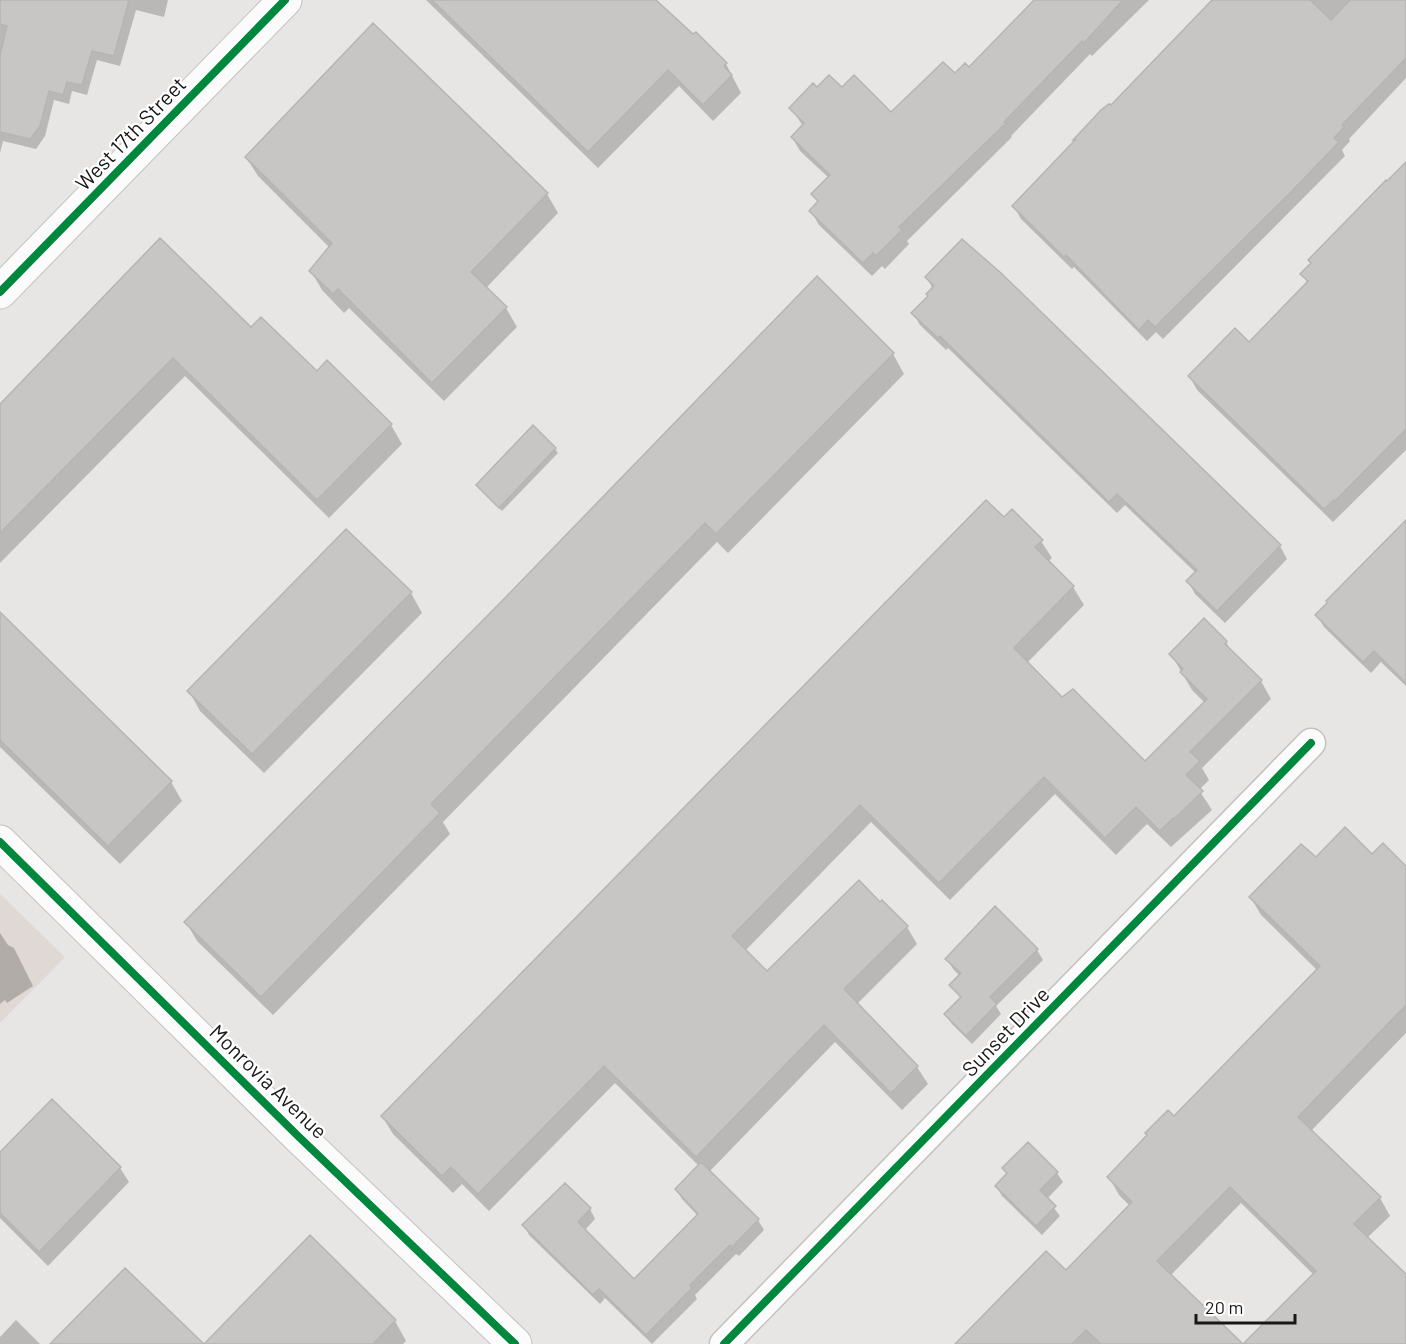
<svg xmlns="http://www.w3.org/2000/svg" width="1406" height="1344" font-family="Barlow,sans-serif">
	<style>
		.built { fill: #dfd8d4 }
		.shadow { fill: #0003 }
		.building { fill: #c8c6c5; stroke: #b6b5b4; stroke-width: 1.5; fill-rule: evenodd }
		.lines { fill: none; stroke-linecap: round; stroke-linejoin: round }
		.minor-casing { stroke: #c4c2c1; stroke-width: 31 }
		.tertiary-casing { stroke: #c4c2c1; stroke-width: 35 }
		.minor { stroke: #fcfbfb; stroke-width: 28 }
		.tertiary { stroke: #fcfbfb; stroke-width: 33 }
		.cycleway-casing { stroke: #fff; stroke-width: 11 }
		.cycleway { stroke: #00873e; stroke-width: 8 }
		.labels { text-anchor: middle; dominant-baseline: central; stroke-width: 4.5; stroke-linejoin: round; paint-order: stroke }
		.street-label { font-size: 21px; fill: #181716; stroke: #fff }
	</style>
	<rect width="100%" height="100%" fill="#e8e6e4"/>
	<path class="built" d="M 0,894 L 65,957 L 0,1023 Z"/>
	<path class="shadow" d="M 0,0 L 168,0 L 164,17 L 136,10 L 120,66 L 97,60 L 87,95 L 72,91 L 69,104 L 54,100 L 45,136 L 36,149 L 3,141 L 0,153 Z
		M 426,0 L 657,0 L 661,6 L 726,64 L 741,93 L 713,121 L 679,86 L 598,168 Z
		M 1036,0 L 1149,0 L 1092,56 L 1090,54 L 1011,136 L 1012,137 L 907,241 L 909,244 L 885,269 L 882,266 L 872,276 L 819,225 L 811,211 L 818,203 L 813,194 L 829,178 L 800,151 L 792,137 L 803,126 L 791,108 L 817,89 L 842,90 L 891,114 L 955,75 L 969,69 Z
		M 1214,0 L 1406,0 L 1406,78 L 1349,139 L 1350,141 L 1342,150 L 1345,156 L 1163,339 L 1156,332 L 1147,341 L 1074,267 L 1072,269 L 1021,219 L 1014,206 L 1075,141 L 1075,140 L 1111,107 Z
		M 246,157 L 547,194 L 558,213 L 486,288 L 506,308 L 517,327 L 444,401 L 349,308 L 344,313 L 322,290 L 311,271 L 330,248 L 258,176 Z
		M 1406,162 L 1406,450 L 1333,522 L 1197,390 L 1190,377 L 1249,344 L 1308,284 L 1302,274 L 1312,264 L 1310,260 Z
		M 1000,274 L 1280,546 L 1287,559 L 1225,623 L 1195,594 L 1188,581 L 1196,573 L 1125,505 L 1117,513 L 948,348 L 946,350 L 920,325 L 913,313 L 930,296 L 933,289 L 927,278 Z
		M 817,279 L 893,354 L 904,374 L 728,553 L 717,542 L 443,822 L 450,834 L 273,1015 L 197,941 L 186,922 L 500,605 Z
		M 251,329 L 391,425 L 402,444 L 329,518 L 185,376 L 0,563 L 0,406 Z
		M 555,449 L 558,453 L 502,511 L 478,486 Z
		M 1004,519 L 1041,541 L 1052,558 L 1048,562 L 1073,587 L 1084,605 L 1027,663 L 1061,699 L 1145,763 L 1205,703 L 1192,690 L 1171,654 L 1226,642 L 1232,653 L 1261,681 L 1271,699 L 1202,768 L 1209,780 L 1199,790 L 1212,810 L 1171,847 L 1147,824 L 1116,855 L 1055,794 L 950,900 L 871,822 L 745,951 L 767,973 L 859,882 L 907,927 L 917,944 L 857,1004 L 917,1067 L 928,1084 L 902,1110 L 835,1042 L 709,1172 L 758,1220 L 764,1230 L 739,1256 L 736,1254 L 695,1295 L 697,1299 L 652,1344 L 605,1298 L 600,1304 L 529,1235 L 524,1225 L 590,1209 L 595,1219 L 584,1231 L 634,1281 L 698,1216 L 682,1199 L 676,1189 L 699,1166 L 615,1083 L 489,1211 L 462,1184 L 453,1193 L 393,1134 L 382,1116 Z
		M 1406,522 L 1406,686 L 1381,662 L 1371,673 L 1324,627 L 1317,615 Z
		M 411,593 L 422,613 L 264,773 L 200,711 L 189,691 Z
		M 0,615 L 171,782 L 182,801 L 120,864 L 0,747 Z
		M 1372,857 L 1406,868 L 1406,1033 L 1311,1131 L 1380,1198 L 1390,1216 L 1367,1238 L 1406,1276 L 1406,1344 L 1294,1344 L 1314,1275 L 1241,1203 L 1170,1276 L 1241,1344 L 957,1344 L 1066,1272 L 1130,1206 L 1119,1195 L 1109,1177 L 1174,1118 L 1318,971 L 1261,915 L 1251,898 L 1316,859 Z
		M 0,933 L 8,945 L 14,948 L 33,986 L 7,1003 L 5,1000 L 0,1004 Z
		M 1037,950 L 1043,960 L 996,1006 L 1001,1014 L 972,1044 L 952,1024 L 946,1015 L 961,999 L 951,985 L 960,976 L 953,969 L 947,959 Z
		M 0,1154 L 120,1168 L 129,1182 L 48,1266 L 0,1218 Z
		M 1004,1168 L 1057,1173 L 1063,1182 L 1047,1199 L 1060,1216 L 1042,1235 L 1002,1196 L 996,1186 L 1008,1175 Z
		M 310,1238 L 395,1321 L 406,1341 L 403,1344 L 205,1344 Z
		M 16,1320 L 40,1344 L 0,1344 L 0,1337 Z"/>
	<path class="building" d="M 0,0 L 129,0 L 114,56 L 92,51 L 82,85 L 67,82 L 63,95 L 49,91 L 40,126 L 30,139 L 0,132 L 0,55 L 7,26 L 0,24 Z
		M 432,0 L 656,0 L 693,34 L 696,32 L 727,63 L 724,66 L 732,75 L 703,105 L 668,70 L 588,152 Z
		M 1034,0 L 1123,0 L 1084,43 L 1082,41 L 1004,122 L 1006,123 L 899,227 L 902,230 L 876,256 L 873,253 L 863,263 L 809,211 L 818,201 L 811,194 L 830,175 L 791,137 L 804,123 L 789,108 L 813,83 L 817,87 L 829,75 L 842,87 L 854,75 L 891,112 L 943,62 L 955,73 L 965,63 L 969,67 Z
		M 1212,0 L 1310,0 L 1331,20 L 1350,0 L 1406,0 L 1406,58 L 1342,125 L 1344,127 L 1334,138 L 1339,142 L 1290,193 L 1155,327 L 1148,320 L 1139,330 L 1066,255 L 1064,257 L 1012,206 L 1075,140 L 1073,140 L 1101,110 L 1109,104 L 1111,105 Z
		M 373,23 L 548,193 L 471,272 L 507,307 L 432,383 L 338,289 L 333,294 L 309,271 L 332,243 L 245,157 Z
		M 1406,162 L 1406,429 L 1335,501 L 1334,500 L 1324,509 L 1188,376 L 1235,328 L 1249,342 L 1308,281 L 1300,274 L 1311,263 L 1308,260 L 1386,180 L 1387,181 Z
		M 160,238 L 251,327 L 261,317 L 317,371 L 327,360 L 392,424 L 317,500 L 173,358 L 0,533 L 0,404 Z
		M 962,239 L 1001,273 L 1281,545 L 1217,611 L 1186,581 L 1197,570 L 1117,494 L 1109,502 L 940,336 L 938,338 L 911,313 L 928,296 L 926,294 L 934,286 L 925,277 Z
		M 817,276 L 894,353 L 716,534 L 705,523 L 431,804 L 440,813 L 261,997 L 184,922 L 499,604 Z
		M 533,425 L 556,448 L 499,508 L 476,485 Z
		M 986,500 L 1004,517 L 1012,509 L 1043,540 L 1035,547 L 1074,586 L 1014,648 L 1062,697 L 1073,689 L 1145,761 L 1207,699 L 1180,672 L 1183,669 L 1169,654 L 1204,618 L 1227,641 L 1225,644 L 1262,680 L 1190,752 L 1200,761 L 1186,775 L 1203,791 L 1174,819 L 1173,818 L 1160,831 L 1136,807 L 1105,838 L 1044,777 L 939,883 L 860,805 L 732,936 L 767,971 L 859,880 L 880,902 L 882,900 L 908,926 L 844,989 L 918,1066 L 891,1093 L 824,1025 L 696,1157 L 604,1066 L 478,1194 L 451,1167 L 442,1176 L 381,1116 Z
		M 1406,520 L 1406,683 L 1374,651 L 1363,662 L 1315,615 L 1327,603 L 1326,601 Z
		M 346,529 L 412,592 L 252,754 L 187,691 Z
		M 0,612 L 172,781 L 108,846 L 0,740 Z
		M 1345,827 L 1372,854 L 1383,843 L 1406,866 L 1406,1005 L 1298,1117 L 1381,1197 L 1354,1224 L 1406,1274 L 1406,1344 L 1101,1344 L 1086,1330 L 1072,1344 L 955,1344 L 1046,1251 L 1066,1270 L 1132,1202 L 1107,1177 L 1147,1135 L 1145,1133 L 1168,1110 L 1174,1116 L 1320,966 L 1249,897 L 1301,844 L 1316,857 ZM 1230,1187 L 1316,1271 L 1243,1344 L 1157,1261 Z
		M 995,906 L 1038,949 L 990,997 L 997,1004 L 966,1036 L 944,1014 L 961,997 L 949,985 L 961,973 L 945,959 Z
		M 52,1099 L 121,1167 L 39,1252 L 0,1213 L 0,1152 Z
		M 1028,1142 L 1058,1172 L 1040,1190 L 1056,1206 L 1036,1226 L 995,1186 L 1007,1173 L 1002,1168 Z
		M 701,1162 L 759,1219 L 732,1247 L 730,1245 L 690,1285 L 692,1288 L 646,1335 L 599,1289 L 593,1295 L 522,1225 L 565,1183 L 591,1208 L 578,1222 L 634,1279 L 698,1214 L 675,1189 Z
		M 310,1235 L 396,1320 L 373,1344 L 50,1344 L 125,1268 L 204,1344 Z"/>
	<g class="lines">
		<g class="minor-casing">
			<path id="minor" d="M 724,1344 L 1311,743"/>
		</g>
		<g class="tertiary-casing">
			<path id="tertiary" d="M 0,292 L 285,0
				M 0,842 L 298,1136 L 515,1344"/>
		</g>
		<use href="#minor" class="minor"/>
		<use href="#tertiary" class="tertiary"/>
		<g class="cycleway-casing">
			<path id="cycleway" d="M 0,292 L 285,0
				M 0,842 L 298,1136 L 515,1344
				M 724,1344 L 1311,743"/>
		</g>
		<use href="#cycleway" class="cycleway"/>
	</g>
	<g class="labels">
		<g class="street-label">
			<text transform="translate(130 133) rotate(-46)">West 17th Street</text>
			<text transform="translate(1005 1031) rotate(-46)">Sunset Drive</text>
			<text transform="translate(269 1081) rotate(44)">Monrovia Avenue</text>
		</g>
	</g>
	<path d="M1196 1314v9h99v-9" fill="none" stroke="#181716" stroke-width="3"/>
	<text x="1205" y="1314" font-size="18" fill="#181716" stroke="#ffffff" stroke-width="4.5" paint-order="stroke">20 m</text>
</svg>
